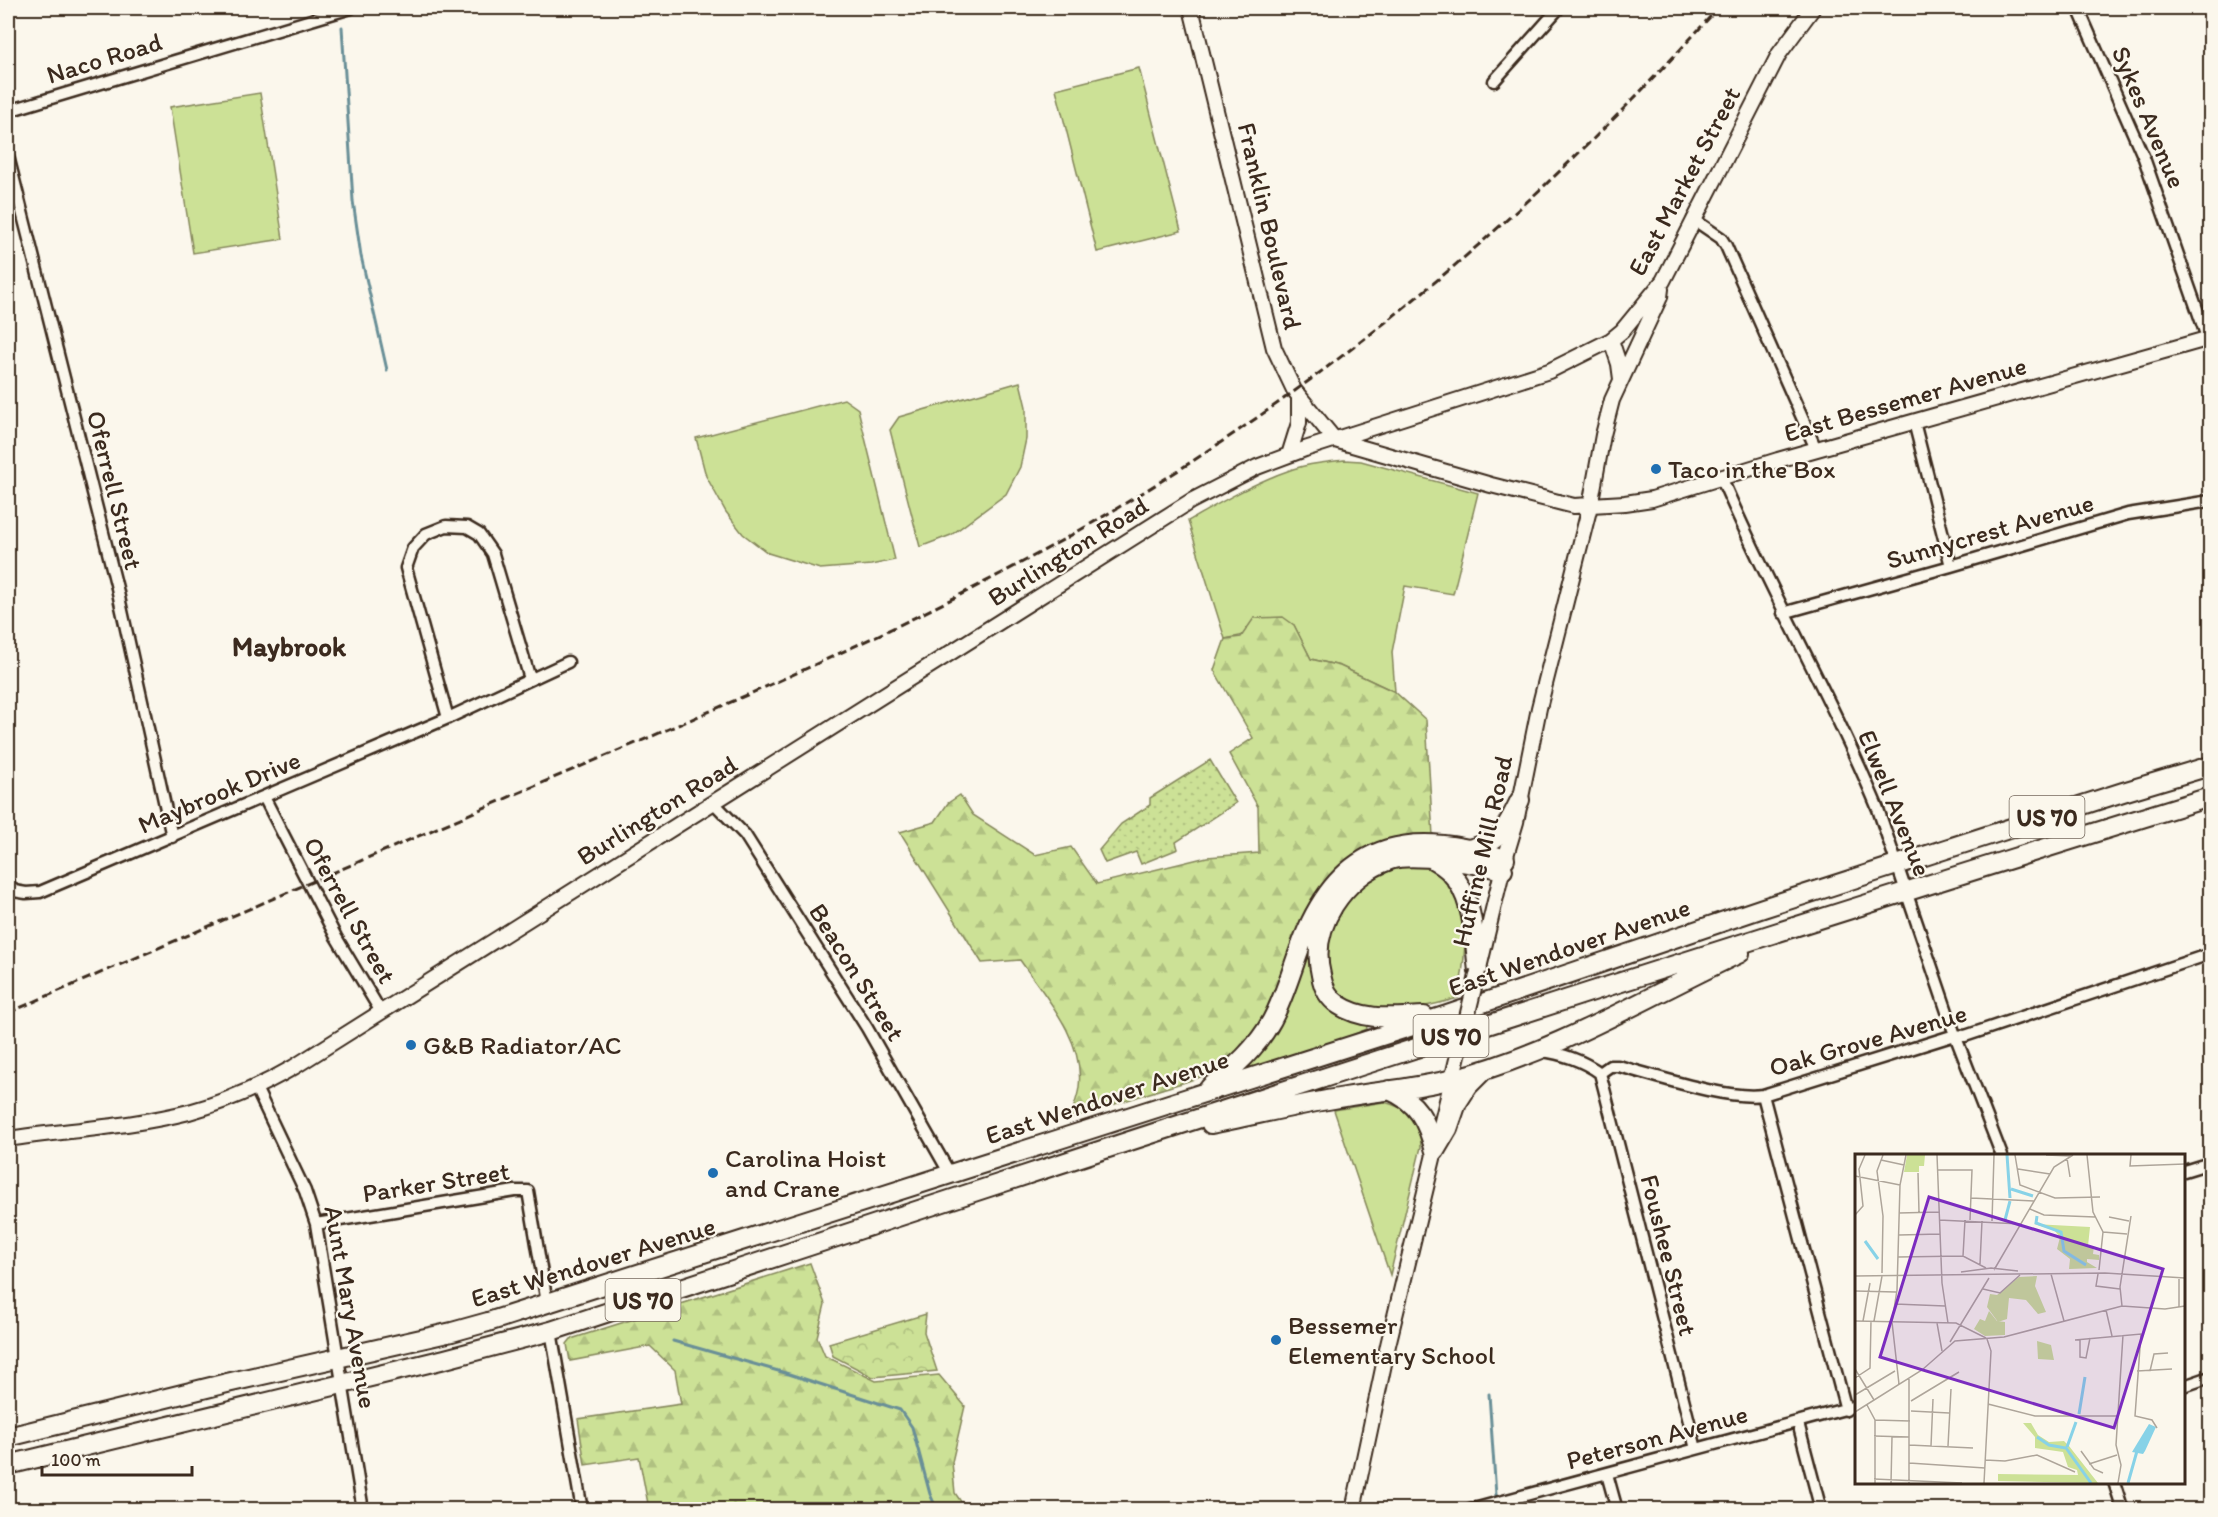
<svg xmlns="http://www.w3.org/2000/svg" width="2218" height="1517" font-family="Itim,sans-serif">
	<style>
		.grass { fill: #cce196; stroke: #84865a; stroke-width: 1.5 }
		.forest { fill: url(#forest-firs); stroke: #84865a; stroke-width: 1.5 }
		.park { fill: url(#park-crowns); stroke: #84865a; stroke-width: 1.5 }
		.garden { fill: url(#garden-dots); stroke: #84865a; stroke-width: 1.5 }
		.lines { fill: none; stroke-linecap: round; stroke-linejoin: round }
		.stream { stroke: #698f97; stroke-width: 3 }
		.street-casing { stroke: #3b2a1e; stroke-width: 15 }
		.secondary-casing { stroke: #3b2a1e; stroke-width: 18 }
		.highway-casing { stroke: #3b2a1e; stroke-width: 22 }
		.street { stroke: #fbf7ec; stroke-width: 10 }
		.secondary { stroke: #fbf7ec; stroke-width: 14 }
		.highway { stroke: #fbf7ec; stroke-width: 18 }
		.rail { stroke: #3b2a1e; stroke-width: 3; stroke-dasharray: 9 4.5; stroke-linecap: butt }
		.secondary-bridge-casing { stroke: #3b2a1e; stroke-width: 18; stroke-linecap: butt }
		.secondary-bridge { stroke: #fbf7ec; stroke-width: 14 }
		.poi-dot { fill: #1f6fb2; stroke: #fbf7ec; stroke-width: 2 }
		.labels { text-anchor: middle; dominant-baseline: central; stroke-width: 4.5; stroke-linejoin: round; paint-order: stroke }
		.shield { fill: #fbf7ec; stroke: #75685c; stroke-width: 1.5 }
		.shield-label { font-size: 24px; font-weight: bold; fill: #3b2a1e }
		.street-label { font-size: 26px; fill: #3b2a1e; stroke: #fbf7ec }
		.poi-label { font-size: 26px; fill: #3b2a1e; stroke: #fbf7ec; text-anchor: start }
		.neighbourhood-label { font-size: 27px; font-weight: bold; fill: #3b2a1e; stroke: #fbf7ec }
		.inset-river { fill: none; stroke: #87d2e7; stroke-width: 3 }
		.inset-road { fill: none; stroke: #aea59a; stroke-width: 1.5 }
		.view { fill: #7b2cbf; fill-opacity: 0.15; stroke: #7b2cbf; stroke-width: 3 }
		.inset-edge { fill: none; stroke: #3b2a1e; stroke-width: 3 }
	</style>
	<defs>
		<pattern id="forest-firs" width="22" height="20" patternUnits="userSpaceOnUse" patternTransform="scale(1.5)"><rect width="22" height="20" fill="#cce196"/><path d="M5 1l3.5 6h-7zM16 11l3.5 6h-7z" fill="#b0c181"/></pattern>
		<pattern id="park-crowns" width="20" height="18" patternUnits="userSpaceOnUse" patternTransform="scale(1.5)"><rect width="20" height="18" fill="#cce196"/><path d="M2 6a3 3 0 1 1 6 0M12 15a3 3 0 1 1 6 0" fill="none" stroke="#b0c181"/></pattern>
		<pattern id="garden-dots" width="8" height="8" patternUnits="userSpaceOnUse" patternTransform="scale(1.5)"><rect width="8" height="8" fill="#cce196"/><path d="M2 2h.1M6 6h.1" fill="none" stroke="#b0c181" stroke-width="1.8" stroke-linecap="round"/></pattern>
	</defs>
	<rect width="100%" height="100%" fill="#fbf7ec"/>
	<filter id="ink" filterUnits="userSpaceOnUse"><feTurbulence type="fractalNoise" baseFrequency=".0167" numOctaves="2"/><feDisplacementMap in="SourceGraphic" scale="12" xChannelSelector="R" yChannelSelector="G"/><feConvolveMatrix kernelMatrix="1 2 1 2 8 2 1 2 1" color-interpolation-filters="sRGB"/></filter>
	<g filter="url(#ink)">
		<path class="grass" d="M 1139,68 L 1181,231 L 1097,252 L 1056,89 Z
			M 260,93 L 283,239 L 193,253 L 170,107 Z
			M 1020,382 L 1026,407 L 1026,439 L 1020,467 L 1006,494 L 951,535 L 920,547 L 890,430 L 899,417 Z
			M 844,399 L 858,409 L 895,560 L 871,565 L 820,569 L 768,553 L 743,534 L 726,512 L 706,476 L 696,438 Z
			M 1344,460 L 1361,461 L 1478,493 L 1453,594 L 1405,586 L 1392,652 L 1395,692 L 1340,666 L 1311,659 L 1294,625 L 1225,639 L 1188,521 C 1221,502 1257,481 1293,469 C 1310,463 1327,462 1344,460 Z
			M 1414,865 C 1480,871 1466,953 1458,998 C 1424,1008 1367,1021 1337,995 C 1328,986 1329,977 1328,965 C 1327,958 1325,949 1326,942 C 1327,937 1331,930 1333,925 C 1348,892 1377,869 1414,865 Z
			M 1310,942 L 1313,942 C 1311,957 1307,974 1316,988 C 1321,997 1356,1016 1366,1023 L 1367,1029 L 1328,1045 L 1241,1073 Z
			M 1384,1102 C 1409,1108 1421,1121 1421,1147 L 1390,1275 L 1334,1110 Z"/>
		<path class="forest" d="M 1283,617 L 1294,625 L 1311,659 L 1340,666 L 1395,692 L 1426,720 L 1433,836 C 1404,834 1380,840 1355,856 C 1287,900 1294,993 1242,1049 C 1236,1055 1228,1062 1221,1067 C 1203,1078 1181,1083 1162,1089 C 1131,1099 1101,1109 1070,1118 C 1073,1108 1078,1097 1079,1087 C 1085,1040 1045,996 1020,960 L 982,963 L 900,832 L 935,822 L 948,803 L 960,795 L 973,815 L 1035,855 L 1071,847 L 1097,884 L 1207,857 L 1259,853 L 1258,807 L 1229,754 L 1253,738 L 1214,670 L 1225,639 L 1241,637 L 1254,618 Z
			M 810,1263 L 825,1304 L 817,1337 L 825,1356 L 876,1381 L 939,1375 L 965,1406 L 952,1462 L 955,1493 L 966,1509 L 649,1509 L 639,1457 L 585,1465 L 578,1419 L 681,1404 L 675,1370 L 650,1346 L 570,1361 L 567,1344 L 571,1339 Z"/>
		<path class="park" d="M 926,1314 L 924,1332 L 937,1371 L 873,1377 L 833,1356 L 829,1343 Z"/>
		<path class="garden" d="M 1210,760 L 1236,803 L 1176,842 L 1178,849 L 1141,864 L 1136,852 L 1105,863 L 1099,850 L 1121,824 L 1150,805 L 1150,798 Z"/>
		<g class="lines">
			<path class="stream" d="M 342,27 L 353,201 L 361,256 L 387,370
				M 673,1341 L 789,1374 L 900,1410 L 912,1427 L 930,1494 L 937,1510
				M 1489,1394 L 1496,1495"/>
			<g class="street-casing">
				<path id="street" d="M 2078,8 L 2144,158 L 2210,346
					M 1494,81 L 1559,8
					M 8,111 L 351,8
					M 8,156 L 117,588 L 172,837
					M 1693,219 L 1721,238 L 1726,246 L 1816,449
					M 1914,422 L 1951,566
					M 1721,477 C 1769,590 1831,696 1878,809 L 1955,1035 L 2002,1156
					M 1783,613 L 1951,566 L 2128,514 L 2210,501
					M 448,718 L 406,568 L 413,548 L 426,534 L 446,526 L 467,527 L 479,534 L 493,554 L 530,679
					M 264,797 L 336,937 L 381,1012
					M 714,803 L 745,835 L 867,1028 L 950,1174
					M 8,883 L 14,891 L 26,893 L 40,892 L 448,718 L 568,662
					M 1541,1051 C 1561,1053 1584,1061 1600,1073 L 1610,1066 L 1618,1066 C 1657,1076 1725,1100 1763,1095 L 1955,1035 L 1965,1036 L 2210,954
					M 1600,1073 L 1696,1449
					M 256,1088 L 305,1191 L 316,1224 L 363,1510
					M 1763,1095 L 1846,1410
					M 2184,1171 L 2210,1163
					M 316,1224 L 515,1191 L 528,1191 L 547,1303
					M 551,1331 L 582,1510
					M 2184,1386 L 2210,1377
					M 1798,1423 L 1821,1510
					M 1607,1474 L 1617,1510
					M 2114,1482 L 2123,1510
					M 1470,1510 L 1856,1406"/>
			</g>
			<g class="secondary-casing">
				<path id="secondary" d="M 1191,8 L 1274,348 L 1294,390 L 1335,440
					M 1611,340 L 1619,364 L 1621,379
					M 1335,440 L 1491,485 L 1574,506 L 1625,503 L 1652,499 L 1778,460 L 2210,338
					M 1289,455 L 1299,423 L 1299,398
					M 1480,964 L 1505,859 L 1516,822 L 1539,708 L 1590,506 L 1603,435 L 1612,400 L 1660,297 L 1661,289
					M 8,1139 C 67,1130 130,1127 189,1112 C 226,1102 261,1086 294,1067 L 1191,501 L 1257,467 L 1305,449 L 1549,371 L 1611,340 L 1622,331 L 1663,281 L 1779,54 L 1813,8
					M 1353,1510 L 1388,1345 L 1458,1055"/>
			</g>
			<g class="highway-casing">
				<path id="highway" d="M 1469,849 C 1503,840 1505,830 1520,800
					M 1434,860 C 1439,863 1445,867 1449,871 C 1474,896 1474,938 1478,971
					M 1424,1016 C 1395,1017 1365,1022 1339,1005 C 1328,998 1323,987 1321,975 C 1309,927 1344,876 1390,860 C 1413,852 1478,864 1503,870
					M 1210,1087 C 1234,1068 1257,1048 1272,1020 C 1287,992 1294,960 1307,930 C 1347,839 1416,829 1505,859
					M 1389,1090 C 1418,1102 1427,1121 1435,1151
					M 1211,1124 C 1256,1115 1300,1104 1345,1097 C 1381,1091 1418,1088 1453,1079 C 1555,1053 1646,997 1740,953
					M 1435,1151 L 1448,1129 L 1457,1103 L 1468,1086 L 1482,1072
					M 8,1437 L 227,1383 L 452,1332 L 488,1322 L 1447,1015 L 1763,908 L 2123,792 L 2210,766
					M 8,1465 L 445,1359 L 551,1331 C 1103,1149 1655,968 2210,797"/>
			</g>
			<use href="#street" class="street"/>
			<use href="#secondary" class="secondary"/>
			<use href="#highway" class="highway"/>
			<path class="rail" d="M 8,1013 C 186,936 365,859 544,782 C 733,702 922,623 1099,519 C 1330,383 1540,208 1718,8"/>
			<g class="secondary-bridge-casing">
				<path id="secondary-bridge" d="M 1458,1055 L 1478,971"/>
			</g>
			<use href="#secondary-bridge" class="secondary-bridge"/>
		</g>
	</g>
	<g class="poi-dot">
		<circle cx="1656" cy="469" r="6"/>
		<circle cx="411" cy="1045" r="6"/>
		<circle cx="713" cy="1173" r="6"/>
		<circle cx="1276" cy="1340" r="6"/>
	</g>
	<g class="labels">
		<g class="shield">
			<rect x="2009.5" y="796" width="75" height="42" rx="4.5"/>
			<rect x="1413.5" y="1015" width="75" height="42" rx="4.5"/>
			<rect x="605.5" y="1279" width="75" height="42" rx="4.5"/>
		</g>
		<g class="shield-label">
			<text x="2047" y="817">US 70</text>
			<text x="1451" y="1036">US 70</text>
			<text x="643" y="1300">US 70</text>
		</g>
		<g class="street-label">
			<text transform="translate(104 58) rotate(-17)">Naco Road</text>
			<text transform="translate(2149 117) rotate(67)">Sykes Avenue</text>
			<text transform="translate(1684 181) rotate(-62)">East Market Street</text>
			<text transform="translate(1270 226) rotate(77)">Franklin Boulevard</text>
			<text transform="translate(1905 399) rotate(-16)">East Bessemer Avenue</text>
			<text transform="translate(115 490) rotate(76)">Oferrell Street</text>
			<text transform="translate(1990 531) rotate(-16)">Sunnycrest Avenue</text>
			<text transform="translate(1068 551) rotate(-32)">Burlington Road</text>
			<text transform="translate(219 792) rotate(-23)">Maybrook Drive</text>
			<text transform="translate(1895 803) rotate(68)">Elwell Avenue</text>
			<text transform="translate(657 810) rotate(-32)">Burlington Road</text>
			<text transform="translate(1482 851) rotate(-77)">Huffine Mill Road</text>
			<text transform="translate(350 910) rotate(61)">Oferrell Street</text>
			<text transform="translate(1569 947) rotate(-19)">East Wendover Avenue</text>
			<text transform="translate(857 972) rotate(58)">Beacon Street</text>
			<text transform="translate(1868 1040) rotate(-16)">Oak Grove Avenue</text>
			<text transform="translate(1107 1097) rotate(-18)">East Wendover Avenue</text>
			<text transform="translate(436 1182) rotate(-9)">Parker Street</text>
			<text transform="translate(1669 1255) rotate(76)">Foushee Street</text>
			<text transform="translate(593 1262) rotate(-17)">East Wendover Avenue</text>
			<text transform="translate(351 1307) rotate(80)">Aunt Mary Avenue</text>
			<text transform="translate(1657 1437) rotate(-15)">Peterson Avenue</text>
		</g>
		<g class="poi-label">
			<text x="1668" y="469">Taco in the Box</text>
			<text x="423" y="1045">G&amp;B Radiator/AC</text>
			<text x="725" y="1158">Carolina Hoist<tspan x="725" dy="30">and Crane</tspan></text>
			<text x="1288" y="1325">Bessemer<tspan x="1288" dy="30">Elementary School</tspan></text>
		</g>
		<g class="neighbourhood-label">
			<text x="289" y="646">Maybrook</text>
		</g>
	</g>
	<g transform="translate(1855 1154)">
		<rect width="330" height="330" fill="#fbf7ec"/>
		<path d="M 134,157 L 142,167 L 150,168 L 150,181 L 130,182 L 119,175 L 125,165 L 130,167 ZM 182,187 L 196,191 L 199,206 L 183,205 Z" fill="#cce196"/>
		<path d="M 179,70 L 235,73 L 233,92 L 239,92 L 238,100 L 244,101 L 244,106 L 232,105 L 232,108 L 242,114 L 214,115 L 215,105 L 202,95 L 205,83 L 199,76 ZM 182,122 L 180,132 L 191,158 L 183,160 L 171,146 L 154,144 L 152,165 L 143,168 L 132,153 L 135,140 L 142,141 L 164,123 ZM 168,269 L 176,269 L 183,281 L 194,288 L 209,287 L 214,292 L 243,329 L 143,327 L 143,320 L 223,321 L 222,316 L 213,313 L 208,298 L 180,294 L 180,283 Z" fill="#cce196"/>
		<path d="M 52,1 L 70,1 L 69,12 L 64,12 L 64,18 L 49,18 Z" fill="#cce196"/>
		<path d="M 294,270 L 301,273 L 290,297 L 288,300 L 277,298 Z" fill="#87d2e7"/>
		<path class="inset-river" d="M 152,1 L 155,44M 156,35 L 178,42M 182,62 L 181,69 L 206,78 L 209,97 L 231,111M 150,66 L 155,47M 10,87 L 23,105M 224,260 L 230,223M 182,283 L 194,291 L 211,294 L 236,329M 212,293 L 221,268M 273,329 L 282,297"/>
		<path class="inset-road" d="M 82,1 L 87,129 L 93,169M 160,1 L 165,31 L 200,44 L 245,43M 191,1 L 216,2M 232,1 L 238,58 L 248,78 L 244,116M 276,1 L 275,12 L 330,10M 212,4 L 215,23M 26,6 L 49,11M 163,15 L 195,20M 83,16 L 117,16 L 115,66M 63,19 L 64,58M 0,22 L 45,31M 116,44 L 179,47M 175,55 L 189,61 L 240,63M 44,59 L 84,58M 0,61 L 8,52 L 4,15 L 10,1M 254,63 L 274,67M 84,66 L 166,70M 137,67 L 139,1M 248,78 L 272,80M 44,81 L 85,80M 108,102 L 110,66M 43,103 L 108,102 L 131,114M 125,110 L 127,67M 139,116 L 199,13 L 218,1M 106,118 L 136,114 L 163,117M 27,119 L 28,62 L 22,17 L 28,1M 196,120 L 209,167M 243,120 L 241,132 L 265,135M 0,122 L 250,119 L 330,124M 128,135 L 145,139 L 165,121M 0,137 L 41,138M 40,150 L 90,152M 267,152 L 265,133 L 276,62M 324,153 L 324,125M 251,156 L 257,182M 0,167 L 101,169 L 131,184M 8,167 L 15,129M 19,167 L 27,122M 82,169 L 87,197M 220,186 L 286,180 L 280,262 L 297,266 L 302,274M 225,186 L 225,203 L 231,204 L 235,184M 95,188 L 134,124M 0,215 L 19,246M 282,217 L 317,215M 295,217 L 299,200 L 313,199M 0,224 L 15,214 L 16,167M 44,230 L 37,168 L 42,136 L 45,31 L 51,1M 0,241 L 40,217M 56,247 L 104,218M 133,250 L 180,262 L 262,262M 12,251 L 20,266 L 20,329M 56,257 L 94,259M 0,258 L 67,216 L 100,187 L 149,183 L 267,152 L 310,155 L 330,152M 20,266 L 55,267M 19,282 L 54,283M 54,291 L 118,294M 76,292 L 78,245M 93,292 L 96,235M 226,297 L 239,315 L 248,319M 130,306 L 150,307 L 182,301 L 220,318M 54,309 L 130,314M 234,310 L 262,301M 19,325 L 107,329M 36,329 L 37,283M 54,329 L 54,224M 129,329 L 136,197 L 132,185M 263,329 L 266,311 L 261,291 L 268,181"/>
		<path class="view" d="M 74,43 L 308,115 L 259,274 L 25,203 Z"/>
		<rect width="330" height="330" class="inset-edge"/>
	</g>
	<rect width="2218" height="1517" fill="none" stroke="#fbf7ec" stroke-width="30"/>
	<rect x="15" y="15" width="2188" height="1487" fill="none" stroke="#3b2a1e" stroke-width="2" filter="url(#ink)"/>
	<path d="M42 1466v9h150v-9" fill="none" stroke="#3b2a1e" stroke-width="3"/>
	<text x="51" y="1466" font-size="18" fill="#3b2a1e" stroke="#fbf7ec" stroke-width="4.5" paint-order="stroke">100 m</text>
</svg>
